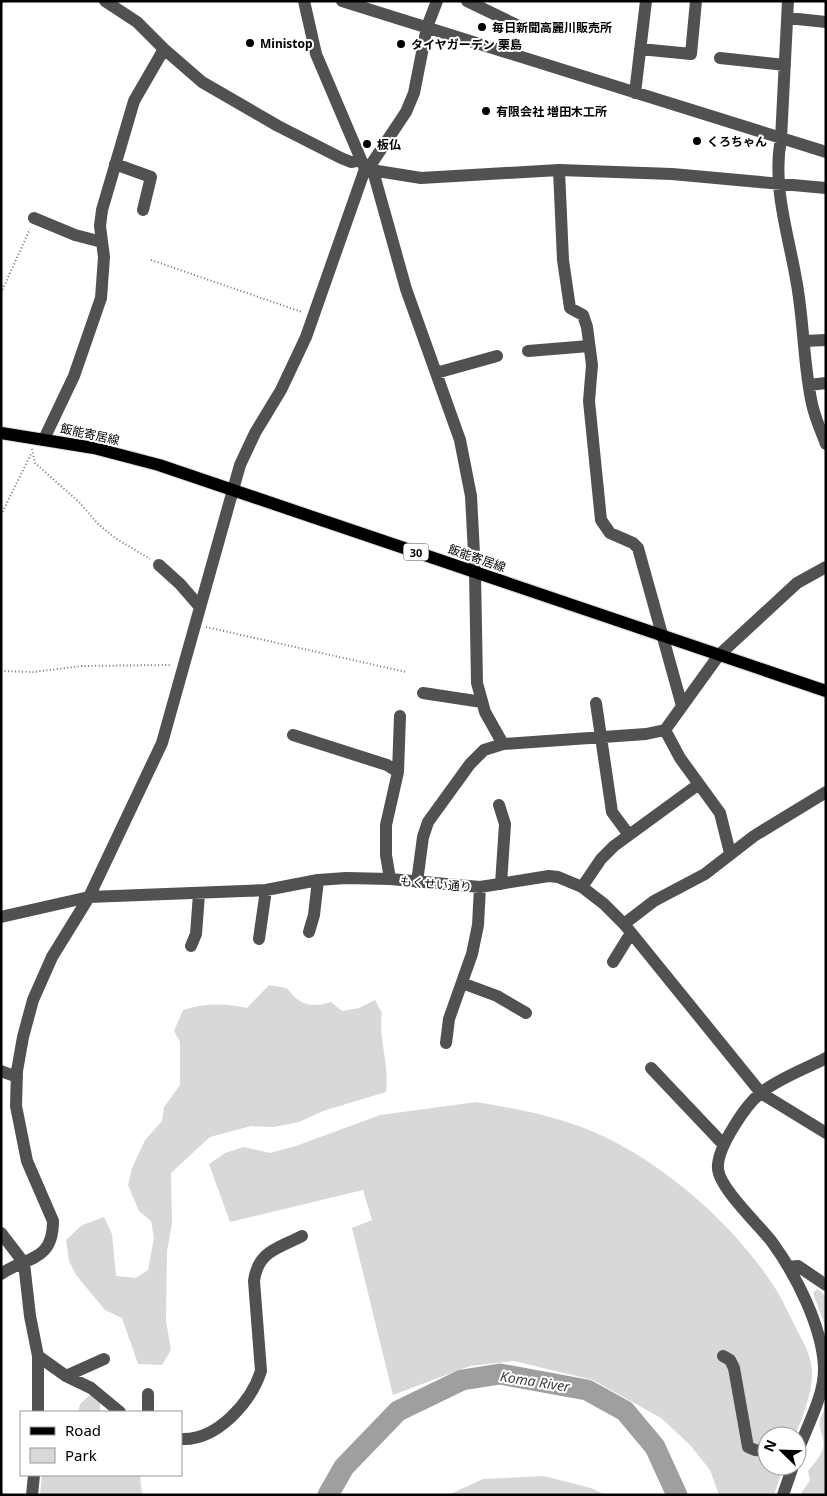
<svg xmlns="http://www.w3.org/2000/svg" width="827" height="1496" font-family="'Noto Sans','Noto Sans JP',sans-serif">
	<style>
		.green { fill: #d8d8d8 }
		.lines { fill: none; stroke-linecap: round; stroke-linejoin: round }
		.river { stroke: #9f9f9f; stroke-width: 21 }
		.major-casing { stroke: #dbdbdb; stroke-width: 14 }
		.path { stroke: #737373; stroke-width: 2; stroke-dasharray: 1 2.5; stroke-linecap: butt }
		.minor { stroke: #515151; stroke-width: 12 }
		.major { stroke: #000; stroke-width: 12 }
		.poi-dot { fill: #000; stroke: #fff; stroke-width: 2 }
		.labels { text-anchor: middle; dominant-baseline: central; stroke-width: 4; stroke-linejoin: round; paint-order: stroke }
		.shield { fill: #fff; stroke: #4c4c4c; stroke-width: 1 }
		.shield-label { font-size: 11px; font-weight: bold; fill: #000 }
		.poi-label { font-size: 12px; font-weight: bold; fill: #000; stroke: #fff; text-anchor: start }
		.street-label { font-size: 12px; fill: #000; stroke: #fff }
		.water-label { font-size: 14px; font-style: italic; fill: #404040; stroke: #fff }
	</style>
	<rect width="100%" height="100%" fill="#fff"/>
	<path class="green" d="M 269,985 L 287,988 C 300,1006 311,1008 331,1002 L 342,1011 L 359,1008 L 375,1000 L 382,1013 C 378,1040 390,1065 386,1092 L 323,1111 L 299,1122 L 274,1127 L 251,1126 L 210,1137 L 171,1173 L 172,1224 L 167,1251 L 166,1321 L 171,1350 L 162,1365 L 138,1364 L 122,1318 L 105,1310 L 76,1275 L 69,1261 L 66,1240 L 82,1225 L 104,1217 L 112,1234 L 116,1276 L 136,1278 L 148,1270 L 154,1238 L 151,1221 L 139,1211 L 128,1185 L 132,1168 L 145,1140 L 162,1121 L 164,1107 L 180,1085 L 180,1042 L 174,1031 L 183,1010 C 204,1003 226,1003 247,1008 Z
		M 477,1102 C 518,1109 556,1116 594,1132 C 663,1162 735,1225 775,1288 C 782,1298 787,1311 793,1322 C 799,1335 808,1348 811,1363 C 816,1385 803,1415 795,1436 L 767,1436 L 767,1466 L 784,1466 L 774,1495 L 719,1495 L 710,1470 L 690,1445 L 661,1418 L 593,1380 L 514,1361 L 470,1366 L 393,1395 L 352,1228 L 372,1220 L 363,1190 L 230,1222 L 209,1164 L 225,1153 L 244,1147 L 270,1153 L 296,1146 L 380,1115 Z
		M 817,1289 L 826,1296 L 826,1328 L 813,1293 Z
		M 91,1394 L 100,1403 L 100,1412 L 78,1412 L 80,1404 Z
		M 826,1406 L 826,1495 L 800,1495 L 810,1480 L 808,1471 C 815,1463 826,1451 823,1440 C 819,1421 817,1424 826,1406 Z
		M 42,1475 L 140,1475 L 142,1495 L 40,1495 Z
		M 544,1476 L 591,1488 L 606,1495 L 448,1495 L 483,1479 Z"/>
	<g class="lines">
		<path class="river" d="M 328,1495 L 344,1467 L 398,1411 L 462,1380 L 500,1374 L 587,1390 L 625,1411 L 655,1447 L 677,1495"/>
		<g class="major-casing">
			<path id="major" d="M 1,433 L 94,448 L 159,465 L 826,691"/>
		</g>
		<path class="path" d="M 151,260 L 302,312
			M 1,293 L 30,229
			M 32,449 L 35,463 L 80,503 L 98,524 L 115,538 L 150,559
			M 1,515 L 31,454
			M 206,627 L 406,672
			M 1,671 L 33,672 L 82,666 L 172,665"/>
		<path class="minor" d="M 105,1 L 137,22 L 164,49 L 202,82 L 278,126 L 341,158 L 351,162 L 361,160
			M 304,1 L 316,54 L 365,169 L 421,178 L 559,170 L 672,174 L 826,188
			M 342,1 L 826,152
			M 467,1 L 525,29
			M 788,1 L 781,139 C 772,186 788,233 796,279 C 804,320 803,363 812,404 C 815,418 821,431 826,444
			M 788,18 L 826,22
			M 640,49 L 691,54 L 696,1
			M 720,58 L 785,65
			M 635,93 L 646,1
			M 115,164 L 151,177 L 143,210
			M 559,170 L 563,260 L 570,308 L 583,315 L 587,327 L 592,365 L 589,401 L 601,520 L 610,533 L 633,543 L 638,548 L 682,706
			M 373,171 L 406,289 L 460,440 L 471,496 L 475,572 L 477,683 L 485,712 L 503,744
			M 34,218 L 75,235 L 102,242
			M 804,341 L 826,340
			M 528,351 L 589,346
			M 436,373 L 497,356
			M 809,385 L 826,383
			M 44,439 L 74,376 L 101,298 L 104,257 L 100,226 L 102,210 L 134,101 L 164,49
			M 159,565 L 180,584 L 200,607
			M 423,693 L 482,702
			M 596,703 L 612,812 L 629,835
			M 665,730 L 680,758 L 720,813 L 730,853
			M 293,735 L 387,765 L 398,772 L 386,825 L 386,855 L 390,879
			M 398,772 L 400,716
			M 499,805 L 505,824 L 501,884
			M 417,882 L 423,837 L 428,822 L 470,764 L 484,750 L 503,744 L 646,734 L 665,730 L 719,655 L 797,583 L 826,567
			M 582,887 L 601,859 L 614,846 L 699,784
			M 1,917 L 89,897 L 266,890 L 318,880 L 346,878 L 390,879 L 480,887 L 549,876 L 558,877 L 582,887 L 604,904 L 624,924 L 761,1093 L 826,1133
			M 624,924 L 654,901 L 705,874 L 754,836 L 826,792
			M 309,932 L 314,915 L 318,880
			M 259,939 L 266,890
			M 191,946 L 196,934 L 199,894
			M 613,962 L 631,933
			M 462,983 L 497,996 L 526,1013
			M 446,1043 L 449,1019 L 472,954 L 478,925 L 480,887
			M 651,1068 L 723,1144
			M 1,1071 L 17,1077
			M 1,1233 L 24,1263 L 30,1316 L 38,1356 L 38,1412
			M 789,1267 L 798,1266 L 826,1285
			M 1,1274 C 27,1256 53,1262 53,1221 L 27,1161 L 16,1106 L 17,1071 L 23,1037 L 33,1000 L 52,957 L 89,897 L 162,743 L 240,465 L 255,433 L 281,390 L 306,337 L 365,169 L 372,163 L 406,112 L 414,93 L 427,27 L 437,1
			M 38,1356 L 66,1376 L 91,1388 L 120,1412
			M 723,1356 L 730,1360 L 734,1368 L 748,1447 L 755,1450 L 767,1451
			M 66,1376 L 104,1359
			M 148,1394 L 148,1412
			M 181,1439 C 217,1441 251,1402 261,1371 L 254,1281 C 258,1251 277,1249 302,1236
			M 797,1454 C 806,1427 825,1396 824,1367 C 822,1326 796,1275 772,1242 C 759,1225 720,1189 718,1169 C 716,1149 746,1104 762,1092 C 780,1078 805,1069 826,1058
			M 32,1495 L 34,1475
			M 783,1495 L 793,1466"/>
		<use href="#major" class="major"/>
	</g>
	<g class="poi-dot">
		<circle cx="482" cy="27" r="5"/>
		<circle cx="250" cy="43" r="5"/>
		<circle cx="401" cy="44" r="5"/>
		<circle cx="486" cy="111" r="5"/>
		<circle cx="697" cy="141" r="5"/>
		<circle cx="367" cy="144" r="5"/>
	</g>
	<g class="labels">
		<rect class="shield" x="403.5" y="543.5" width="25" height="17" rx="4"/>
		<g class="shield-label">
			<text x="416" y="552">30</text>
		</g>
		<g class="poi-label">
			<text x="492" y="27">毎日新聞高麗川販売所</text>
			<text x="260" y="43">Ministop</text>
			<text x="411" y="44">タイヤガーデン 栗島</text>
			<text x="496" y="111">有限会社 増田木工所</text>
			<text x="707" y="141">くろちゃん</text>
			<text x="377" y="144">板仏</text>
		</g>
		<g class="street-label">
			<text transform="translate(90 434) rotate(12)">飯能寄居線</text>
			<text transform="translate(477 558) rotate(19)">飯能寄居線</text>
			<text transform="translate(436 884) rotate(5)">もくせい通り</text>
		</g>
		<g class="water-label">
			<text transform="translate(535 1381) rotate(9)">Koma River</text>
		</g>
	</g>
	<rect width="827" height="1496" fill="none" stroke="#000000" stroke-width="5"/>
	<rect x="20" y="1411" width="162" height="65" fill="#ffffff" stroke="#999999"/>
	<rect x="30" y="1427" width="25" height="8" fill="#000000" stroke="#999999"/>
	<text x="65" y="1436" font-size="15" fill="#000000">Road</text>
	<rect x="30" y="1448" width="25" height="15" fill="#d8d8d8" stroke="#999999"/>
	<text x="65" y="1461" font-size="15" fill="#000000">Park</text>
	<g transform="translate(782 1451) rotate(293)"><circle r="24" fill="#ffffff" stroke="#999999"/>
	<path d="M0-4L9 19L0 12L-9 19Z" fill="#000000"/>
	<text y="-8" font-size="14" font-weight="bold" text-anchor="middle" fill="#000000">N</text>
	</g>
</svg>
